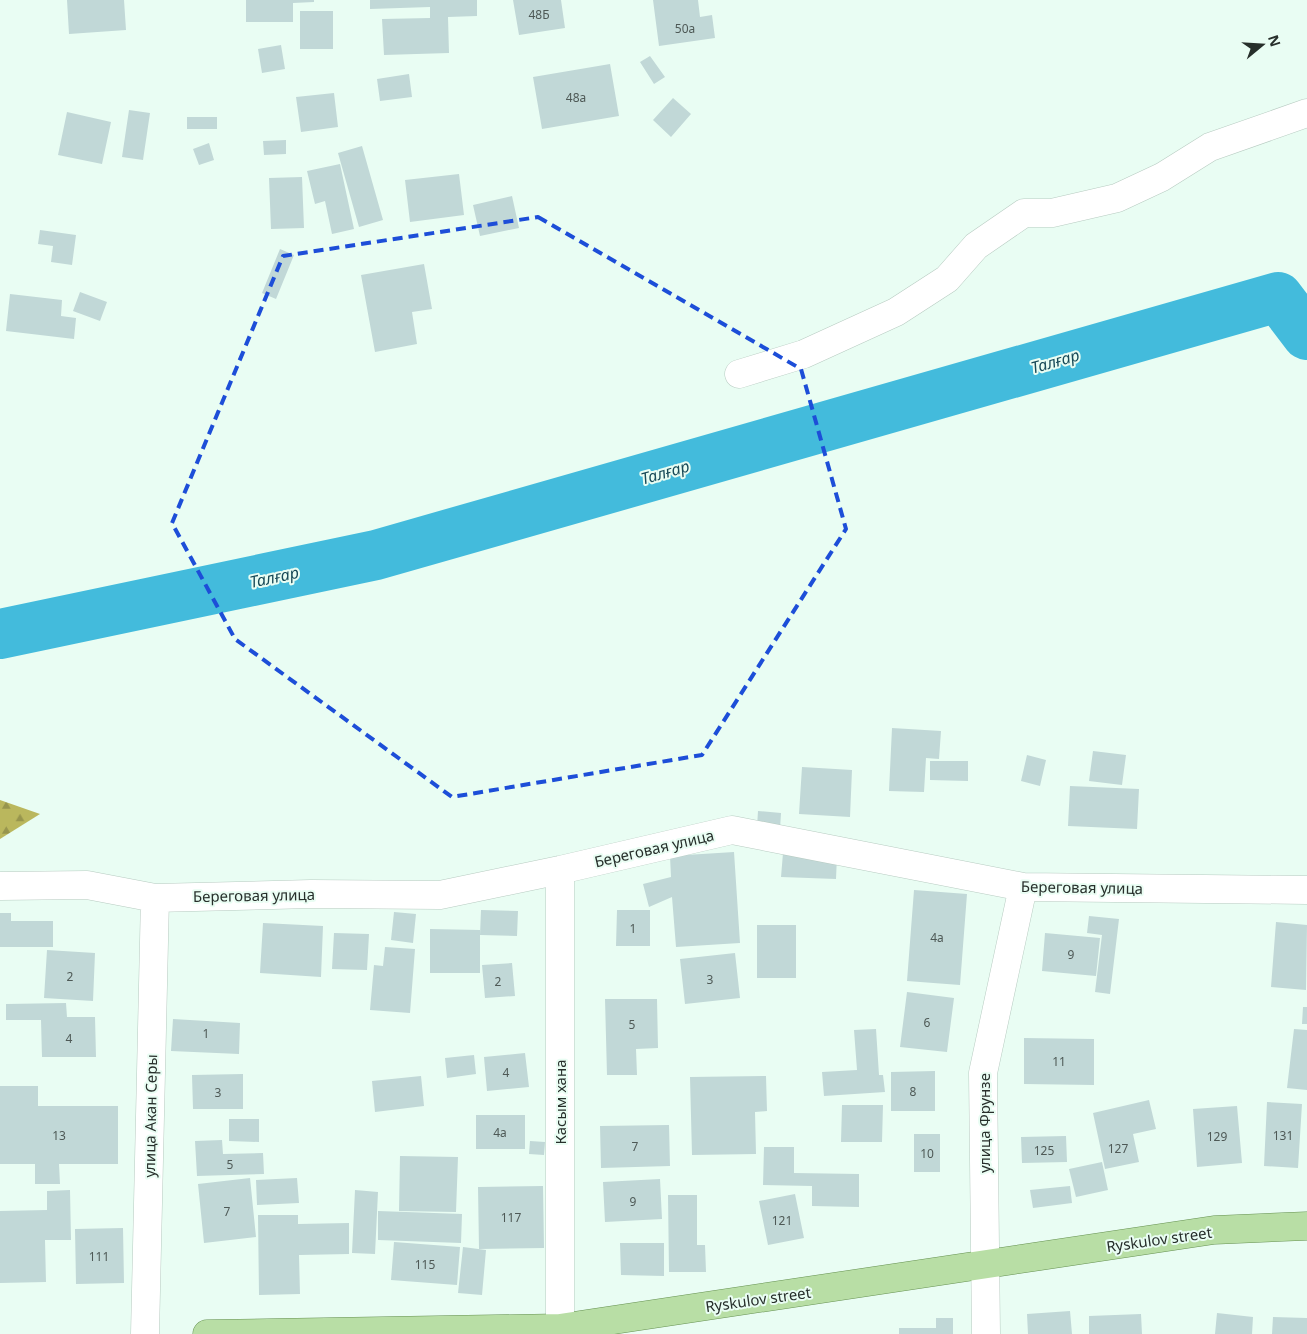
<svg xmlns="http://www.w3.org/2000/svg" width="1307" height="1334" font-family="'Noto Sans',sans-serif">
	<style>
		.forest { fill: url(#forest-firs) }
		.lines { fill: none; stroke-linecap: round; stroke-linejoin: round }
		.river { stroke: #43bbdc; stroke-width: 50 }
		.building { fill: #c1d8d7 }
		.minor-casing { stroke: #b7cbc1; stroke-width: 29 }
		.major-casing { stroke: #679253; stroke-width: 29 }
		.minor { stroke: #fff; stroke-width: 28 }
		.major { stroke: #b8dea5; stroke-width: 28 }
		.marked { fill: none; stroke: #1d4ed8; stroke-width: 4; stroke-dasharray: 10 6; stroke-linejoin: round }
		.labels { text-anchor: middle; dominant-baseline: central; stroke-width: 4; stroke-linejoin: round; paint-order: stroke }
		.number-label { font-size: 12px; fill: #4e5956 }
		.street-label { font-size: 15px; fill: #272f2b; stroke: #e9fdf3 }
		.water-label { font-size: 16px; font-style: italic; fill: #184a58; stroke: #e9fdf3 }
	</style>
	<defs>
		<pattern id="forest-firs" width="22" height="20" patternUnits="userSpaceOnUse" patternTransform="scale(1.25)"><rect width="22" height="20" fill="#bab75d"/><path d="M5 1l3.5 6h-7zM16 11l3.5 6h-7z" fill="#97954d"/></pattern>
	</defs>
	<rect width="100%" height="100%" fill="#e9fdf3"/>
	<path class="forest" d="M 0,800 L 40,814 L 0,839 Z"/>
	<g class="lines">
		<path class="river" d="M 0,634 L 376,555 L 1278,297 L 1307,335"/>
	</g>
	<path class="building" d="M 67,0 L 124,0 L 126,30 L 69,34 Z
		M 246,0 L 314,0 L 314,2 L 293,3 L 293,22 L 246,22 Z
		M 370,0 L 477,0 L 477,16 L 448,17 L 449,53 L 384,55 L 382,19 L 430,18 L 430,7 L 370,9 Z
		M 513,0 L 561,0 L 565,28 L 519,35 Z
		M 653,0 L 698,0 L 700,17 L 712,15 L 715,38 L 659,46 Z
		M 300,11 L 333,11 L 333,49 L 300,49 Z
		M 281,45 L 285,69 L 262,73 L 258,49 Z
		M 650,56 L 665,77 L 654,84 L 640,62 Z
		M 610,64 L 619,116 L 542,129 L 533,77 Z
		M 409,74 L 412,97 L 380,101 L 377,79 Z
		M 334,93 L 338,127 L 301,132 L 296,97 Z
		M 673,98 L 691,114 L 671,137 L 653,120 Z
		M 129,110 L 150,113 L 143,160 L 122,157 Z
		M 67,112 L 111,122 L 102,164 L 58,155 Z
		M 187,117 L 217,117 L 217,129 L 187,129 Z
		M 286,140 L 286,154 L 264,155 L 263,141 Z
		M 209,143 L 214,160 L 199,165 L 193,149 Z
		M 362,146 L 383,220 L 359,227 L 338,153 Z
		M 340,164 L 354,229 L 332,234 L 325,201 L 315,204 L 307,171 Z
		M 459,174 L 464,215 L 410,222 L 405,180 Z
		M 302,177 L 304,228 L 271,229 L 269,178 Z
		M 512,196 L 519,228 L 480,236 L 473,205 Z
		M 40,230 L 76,235 L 72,265 L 51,262 L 53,246 L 38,244 Z
		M 280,249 L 294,255 L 276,299 L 262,293 Z
		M 424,264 L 432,309 L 412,312 L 417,344 L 375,352 L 361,275 Z
		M 80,292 L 107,302 L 100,321 L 73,311 Z
		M 10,294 L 62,300 L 61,316 L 76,318 L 74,339 L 6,331 Z
		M 892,728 L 941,731 L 939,759 L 926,758 L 924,792 L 889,791 Z
		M 1093,751 L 1126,755 L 1122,785 L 1089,781 Z
		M 1027,755 L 1046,760 L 1040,786 L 1021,781 Z
		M 930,761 L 968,761 L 968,781 L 930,780 Z
		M 802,767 L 852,770 L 850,817 L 799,814 Z
		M 1070,786 L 1139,789 L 1137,829 L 1068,826 Z
		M 758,811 L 781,813 L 780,829 L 757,827 Z
		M 734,852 L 740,943 L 676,947 L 672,897 L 649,907 L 643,884 L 671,877 L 670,856 Z
		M 783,853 L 837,856 L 836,879 L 781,877 Z
		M 914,890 L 967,894 L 960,985 L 907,981 Z
		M 481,910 L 518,911 L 517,936 L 480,935 Z
		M 617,910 L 650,910 L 650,946 L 616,946 Z
		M 394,912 L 416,914 L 413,943 L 391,940 Z
		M 0,913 L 11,913 L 11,921 L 53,921 L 53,947 L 0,947 Z
		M 1089,916 L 1119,919 L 1110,994 L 1095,992 L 1102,935 L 1087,933 Z
		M 1276,922 L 1307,925 L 1306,990 L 1271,987 Z
		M 263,923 L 323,926 L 321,977 L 260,973 Z
		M 757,925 L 796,925 L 796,978 L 757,978 Z
		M 430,929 L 480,930 L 480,973 L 430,973 Z
		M 334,933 L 369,934 L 367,970 L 332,969 Z
		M 1045,933 L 1100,938 L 1096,976 L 1042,971 Z
		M 385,947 L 415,949 L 410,1013 L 370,1010 L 374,965 L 383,966 Z
		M 47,950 L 95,953 L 93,1001 L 44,998 Z
		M 735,953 L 740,998 L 685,1004 L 680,959 Z
		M 512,963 L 515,996 L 485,998 L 482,965 Z
		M 907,992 L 954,998 L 947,1052 L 900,1047 Z
		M 605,999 L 657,999 L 658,1048 L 636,1049 L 637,1075 L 607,1075 Z
		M 66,1003 L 67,1017 L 95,1017 L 96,1057 L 42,1057 L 41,1020 L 6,1020 L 6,1004 Z
		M 1303,1007 L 1307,1007 L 1307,1024 L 1302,1024 Z
		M 173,1019 L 240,1023 L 239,1054 L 171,1051 Z
		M 876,1029 L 879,1075 L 883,1075 L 885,1092 L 824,1096 L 822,1072 L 857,1070 L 854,1030 Z
		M 1294,1029 L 1307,1030 L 1307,1090 L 1287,1088 Z
		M 1024,1038 L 1094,1039 L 1094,1085 L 1024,1084 Z
		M 525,1053 L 529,1087 L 487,1091 L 484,1057 Z
		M 474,1055 L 476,1074 L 447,1078 L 445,1058 Z
		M 935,1071 L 935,1111 L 891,1111 L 891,1072 Z
		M 243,1074 L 243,1109 L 193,1109 L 192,1075 Z
		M 421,1076 L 424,1106 L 375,1112 L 372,1081 Z
		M 766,1076 L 767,1111 L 755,1112 L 756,1154 L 692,1155 L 690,1077 Z
		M 0,1086 L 38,1086 L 38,1106 L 118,1106 L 118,1164 L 59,1164 L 60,1184 L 35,1184 L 35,1164 L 0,1164 Z
		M 1149,1100 L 1156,1129 L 1133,1134 L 1139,1162 L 1105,1169 L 1093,1113 Z
		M 1267,1102 L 1302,1104 L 1298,1168 L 1264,1166 Z
		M 842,1105 L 883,1105 L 882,1142 L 841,1142 Z
		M 1237,1106 L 1242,1163 L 1197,1167 L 1193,1109 Z
		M 476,1115 L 525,1115 L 525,1149 L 476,1149 Z
		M 229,1119 L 259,1119 L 259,1142 L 229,1141 Z
		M 669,1125 L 670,1166 L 601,1168 L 600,1126 Z
		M 914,1134 L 940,1134 L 940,1172 L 914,1172 Z
		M 1066,1136 L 1067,1162 L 1022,1163 L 1021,1137 Z
		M 222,1140 L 223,1154 L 263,1153 L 264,1174 L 197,1176 L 195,1141 Z
		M 530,1141 L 545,1142 L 544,1155 L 529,1154 Z
		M 764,1147 L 794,1147 L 794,1173 L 859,1174 L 859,1207 L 812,1206 L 812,1186 L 763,1185 Z
		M 400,1156 L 458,1157 L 456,1212 L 399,1211 Z
		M 1102,1162 L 1108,1190 L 1076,1197 L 1069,1169 Z
		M 250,1178 L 256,1237 L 204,1243 L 198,1184 Z
		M 297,1178 L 299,1203 L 257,1205 L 256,1180 Z
		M 660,1179 L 662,1219 L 605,1222 L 603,1182 Z
		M 543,1186 L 544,1248 L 479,1249 L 478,1187 Z
		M 1070,1186 L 1072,1203 L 1033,1208 L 1030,1190 Z
		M 70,1190 L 71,1240 L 45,1240 L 46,1282 L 0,1283 L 0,1211 L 47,1210 L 47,1191 Z
		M 355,1190 L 378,1192 L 375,1254 L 352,1253 Z
		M 795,1194 L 804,1238 L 768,1245 L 759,1201 Z
		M 668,1195 L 697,1195 L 697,1245 L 705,1245 L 706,1272 L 669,1272 Z
		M 378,1211 L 462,1214 L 461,1243 L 378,1240 Z
		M 258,1215 L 298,1215 L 298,1224 L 349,1223 L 349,1254 L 299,1255 L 300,1294 L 259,1295 Z
		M 123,1228 L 124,1283 L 76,1284 L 75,1229 Z
		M 394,1242 L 460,1247 L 457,1285 L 391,1280 Z
		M 620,1243 L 664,1243 L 664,1276 L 621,1275 Z
		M 463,1247 L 486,1250 L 482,1295 L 458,1293 Z
		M 1070,1311 L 1072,1334 L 1028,1334 L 1027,1314 Z
		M 1217,1313 L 1253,1317 L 1252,1334 L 1215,1334 Z
		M 1141,1314 L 1142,1334 L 1089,1334 L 1089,1316 Z
		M 1273,1317 L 1307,1318 L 1307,1334 L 1272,1334 Z
		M 936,1318 L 953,1318 L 953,1334 L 899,1334 L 899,1328 L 936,1328 Z"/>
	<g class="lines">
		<g class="minor-casing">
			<path id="minor" d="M 739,374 L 804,354 L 896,312 L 947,279 L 976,246 L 1024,213 L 1052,213 L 1117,198 L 1162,177 L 1210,147 L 1307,113
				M 560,870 L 560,1334
				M 0,886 L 87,885 L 155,898 L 311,894 L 440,895 L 560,870 L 732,830 L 1023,887 L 1307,890
				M 145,1334 L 155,898
				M 986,1334 L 983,1073 L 1023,887"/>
		</g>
		<g class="major-casing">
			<path id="major" d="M 207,1334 L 560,1328 L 1214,1230 L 1307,1226"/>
		</g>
		<use href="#minor" class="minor"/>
		<use href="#major" class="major"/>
	</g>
	<path class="marked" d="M 538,217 L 801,369 L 846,529 L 702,755 L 452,797 L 235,639 L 172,523 L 283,256 Z"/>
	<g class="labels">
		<g class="number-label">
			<text x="539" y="14">48Б</text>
			<text x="685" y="28">50а</text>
			<text x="576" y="97">48а</text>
			<text x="633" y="928">1</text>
			<text x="937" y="937">4а</text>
			<text x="1071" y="954">9</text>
			<text x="70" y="976">2</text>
			<text x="710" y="979">3</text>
			<text x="498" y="981">2</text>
			<text x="927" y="1022">6</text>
			<text x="632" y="1024">5</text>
			<text x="206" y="1033">1</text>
			<text x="69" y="1038">4</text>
			<text x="1059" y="1061">11</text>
			<text x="506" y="1072">4</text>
			<text x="913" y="1091">8</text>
			<text x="218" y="1092">3</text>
			<text x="500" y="1132">4а</text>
			<text x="59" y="1135">13</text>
			<text x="1283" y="1135">131</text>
			<text x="1217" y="1136">129</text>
			<text x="635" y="1146">7</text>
			<text x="1118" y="1148">127</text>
			<text x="1044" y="1150">125</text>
			<text x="927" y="1153">10</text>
			<text x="230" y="1164">5</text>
			<text x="633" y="1201">9</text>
			<text x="227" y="1211">7</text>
			<text x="511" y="1217">117</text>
			<text x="782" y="1220">121</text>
			<text x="99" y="1256">111</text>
			<text x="425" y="1264">115</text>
		</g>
		<g class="street-label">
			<text transform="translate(654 848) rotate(-13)">Береговая улица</text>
			<text transform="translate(1082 887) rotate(1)">Береговая улица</text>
			<text transform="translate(254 895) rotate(-1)">Береговая улица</text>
			<text transform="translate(560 1102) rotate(-90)">Касым хана</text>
			<text transform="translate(150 1116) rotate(-89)">улица Акан Серы</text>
			<text transform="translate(984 1123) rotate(-90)">улица Фрунзе</text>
			<text transform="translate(1159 1239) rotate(-8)">Ryskulov street</text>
			<text transform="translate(758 1299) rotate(-8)">Ryskulov street</text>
		</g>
		<g class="water-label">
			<text transform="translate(1055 361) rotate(-16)">Талғар</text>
			<text transform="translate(665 472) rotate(-16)">Талғар</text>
			<text transform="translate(274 577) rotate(-12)">Талғар</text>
		</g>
	</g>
	<g transform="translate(1262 45) rotate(72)" stroke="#e9fdf3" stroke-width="4" paint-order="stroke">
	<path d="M0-4L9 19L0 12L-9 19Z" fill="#272f2b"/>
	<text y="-8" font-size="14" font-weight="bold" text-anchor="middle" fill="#272f2b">N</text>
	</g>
</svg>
